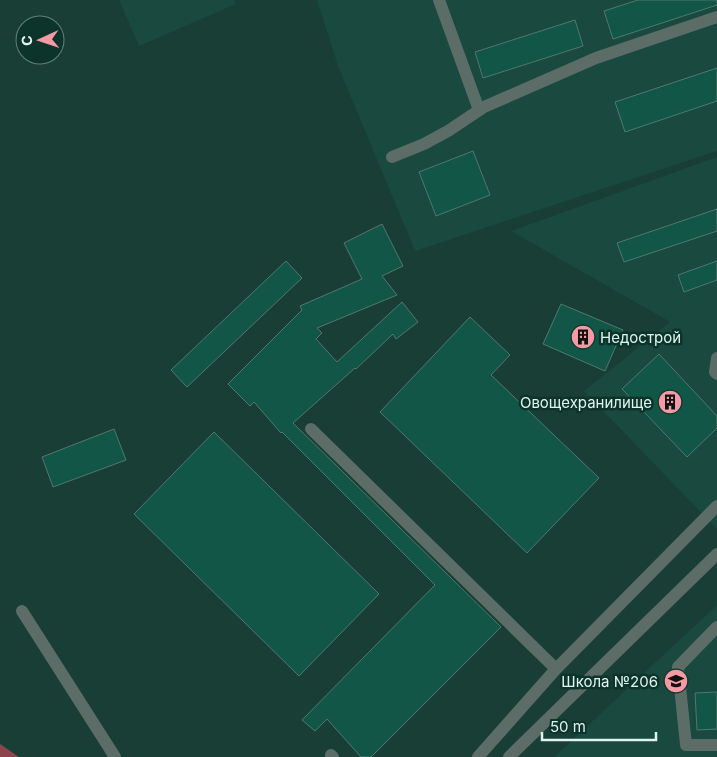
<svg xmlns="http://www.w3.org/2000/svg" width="717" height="757" font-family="Inter,sans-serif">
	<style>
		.built { fill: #19493f }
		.green { fill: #8e444e }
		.building { fill: #115647; stroke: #52786d }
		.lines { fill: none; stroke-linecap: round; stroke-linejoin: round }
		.minor { stroke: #5c6c67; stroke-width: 12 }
		.labels { text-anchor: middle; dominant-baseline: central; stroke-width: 5; stroke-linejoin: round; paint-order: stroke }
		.poi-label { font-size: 15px; fill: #e0f4ee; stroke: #0d342b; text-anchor: end }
	</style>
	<rect width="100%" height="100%" fill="#193e35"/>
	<path class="built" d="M 119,0 L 234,0 L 236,4 L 139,46 Z
		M 317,0 L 717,0 L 717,151 L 415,251 L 338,66 Z
		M 717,157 L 717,529 L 584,391 L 670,322 L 511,231 Z
		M 717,605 L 717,757 L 554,757 Z"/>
	<path class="green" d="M 0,744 L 19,757 L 0,757 Z"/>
	<path class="building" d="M 638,0 L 717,0 L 717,5 L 613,39 L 604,11 Z
		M 575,20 L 583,46 L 483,78 L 475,52 Z
		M 717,68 L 717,101 L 625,132 L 615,102 Z
		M 473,151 L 490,195 L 436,216 L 419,172 Z
		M 717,209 L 717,231 L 624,262 L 617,243 Z
		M 382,224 L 403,266 L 382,276 L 397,295 L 317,328 L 322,333 L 316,339 L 337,362 L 402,302 L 418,322 L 396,339 L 393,334 L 356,369 L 355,368 L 293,423 L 501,627 L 371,757 L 361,757 L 327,719 L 315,731 L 302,720 L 435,585 L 282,432 L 281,433 L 254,402 L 250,406 L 228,384 L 302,310 L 300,306 L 362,279 L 344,243 Z
		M 286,261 L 302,278 L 187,387 L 171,370 Z
		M 717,261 L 717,280 L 684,292 L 678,275 Z
		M 561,304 L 623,330 L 605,371 L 543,344 Z
		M 470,317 L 510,355 L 491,375 L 599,478 L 527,553 L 380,412 Z
		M 659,354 L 717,416 L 717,428 L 687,457 L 622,389 Z
		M 114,429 L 126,460 L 53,487 L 42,457 Z
		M 214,432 L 379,594 L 299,676 L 134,514 Z
		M 717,692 L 717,729 L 697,730 L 695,693 Z"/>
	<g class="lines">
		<path class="minor" d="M 439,0 L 479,110
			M 392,157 L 424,144 L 448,131 L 484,107 L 596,58 L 717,17
			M 717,358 L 715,372 L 717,374
			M 311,429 L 556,669
			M 22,611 L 115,757
			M 717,627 L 678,667 L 686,745 L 717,745
			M 331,755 L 333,757
			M 478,757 L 556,669 L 717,506
			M 509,757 L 717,554"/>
	</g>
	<defs>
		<g id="building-disc" transform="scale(1.25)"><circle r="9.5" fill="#f49aa4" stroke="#0d342b"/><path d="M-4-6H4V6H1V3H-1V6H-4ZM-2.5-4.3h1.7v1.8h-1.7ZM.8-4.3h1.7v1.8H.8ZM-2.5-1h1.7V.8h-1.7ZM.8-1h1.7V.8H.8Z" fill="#111"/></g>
		<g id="school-disc" transform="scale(1.25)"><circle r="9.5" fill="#f49aa4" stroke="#0d342b"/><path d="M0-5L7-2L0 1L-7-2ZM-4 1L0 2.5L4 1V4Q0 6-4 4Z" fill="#111"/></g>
	</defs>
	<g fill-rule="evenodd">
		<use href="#building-disc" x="583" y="337"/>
		<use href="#building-disc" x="670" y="402"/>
		<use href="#school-disc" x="676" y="681"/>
	</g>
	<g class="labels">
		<g class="poi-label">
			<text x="600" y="337" text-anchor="start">Недострой</text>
			<text x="652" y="402">Овощехранилище</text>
			<text x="658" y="681">Школа №206</text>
		</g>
	</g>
	<g transform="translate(40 40) rotate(267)"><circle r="24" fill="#0d342b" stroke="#618179"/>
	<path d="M0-4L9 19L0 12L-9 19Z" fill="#f49aa4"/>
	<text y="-8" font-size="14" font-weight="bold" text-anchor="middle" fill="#e0f4ee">С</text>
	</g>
	<path d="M542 732v8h114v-8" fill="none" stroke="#e0f4ee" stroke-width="2.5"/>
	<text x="550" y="732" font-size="15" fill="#e0f4ee" stroke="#0d342b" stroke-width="4" paint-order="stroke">50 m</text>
</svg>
